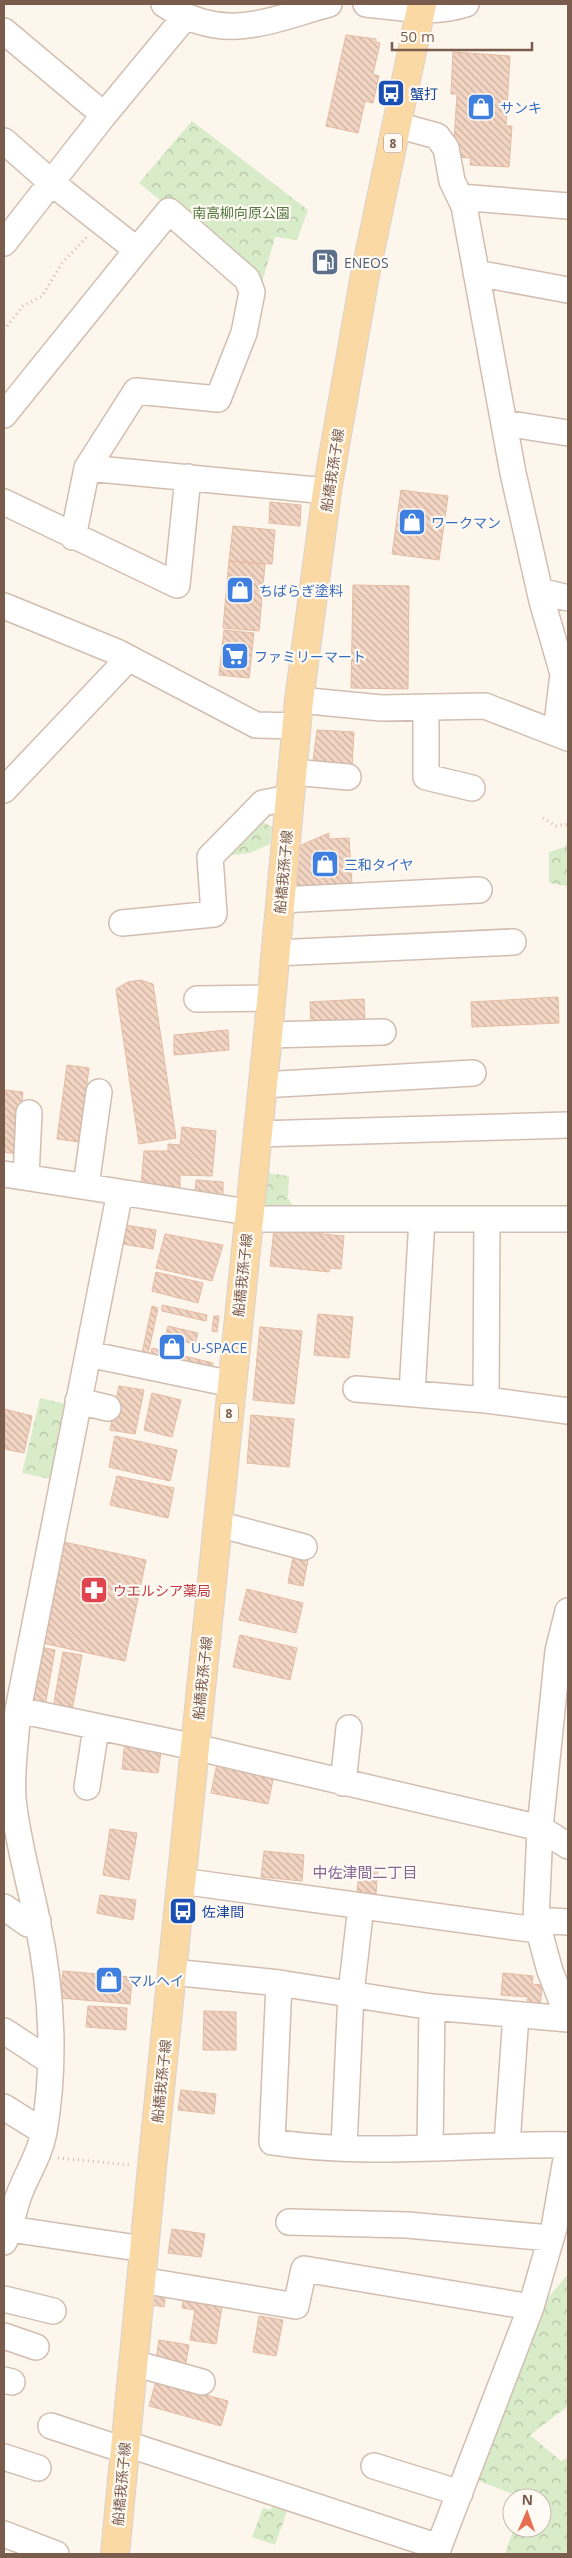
<svg xmlns="http://www.w3.org/2000/svg" width="572" height="2558" font-family="'Open Sans','Noto Sans JP',sans-serif">
	<style>
		.forest { fill: url(#forest-crowns) }
		.building { fill: url(#building-back-hatch); stroke: #e6bba3 }
		.lines { fill: none; stroke-linecap: round; stroke-linejoin: round }
		.minor-casing { stroke: #d1beb0; stroke-width: 28 }
		.major-casing { stroke: #dad1cd; stroke-width: 30 }
		.path { stroke: #d9b8a5; stroke-width: 3; stroke-dasharray: 1 4; stroke-linecap: butt }
		.minor { stroke: #fff; stroke-width: 25 }
		.major { stroke: #fbd9a5; stroke-width: 28 }
		.labels { text-anchor: middle; dominant-baseline: central; stroke-width: 4.5; stroke-linejoin: round; paint-order: stroke }
		.shield { fill: #fffaf3; stroke: #a28b7f; stroke-width: 1 }
		.shield-label { font-size: 12px; font-weight: bold; fill: #7a5c4d }
		.transit-label { font-size: 14px; fill: #164399; stroke: #fffaf3; text-anchor: start }
		.shop-label { font-size: 14px; fill: #366cbe; stroke: #fffaf3; text-anchor: start }
		.park-label { font-size: 14px; fill: #537a41; stroke: #fffaf3 }
		.service-label { font-size: 14px; fill: #4e5e75; stroke: #fffaf3; text-anchor: start }
		.street-label { font-size: 14px; fill: #7a5c4d; stroke: #fffaf3 }
		.health-label { font-size: 14px; fill: #be3a42; stroke: #fffaf3; text-anchor: start }
		.neighbourhood-label { font-size: 15px; fill: #846695; stroke: #fffaf3 }
	</style>
	<defs>
		<pattern id="forest-crowns" width="20" height="18" patternUnits="userSpaceOnUse" patternTransform="scale(1.25)"><rect width="20" height="18" fill="#d8ecc9"/><path d="M2 6a3 3 0 1 1 6 0M12 15a3 3 0 1 1 6 0" fill="none" stroke="#b4c2a5"/></pattern>
		<pattern id="building-back-hatch" width="6" height="6" patternUnits="userSpaceOnUse" patternTransform="scale(1.25)"><rect width="6" height="6" fill="#f3d5c3"/><path d="M-1 5l2 2M0 0l6 6M5-1l2 2" fill="none" stroke="#cab0a1"/></pattern>
	</defs>
	<rect width="100%" height="100%" fill="#fdf6ec"/>
	<path class="forest" d="M 192,121 L 308,210 L 297,240 L 275,237 L 262,283 L 139,183 Z
		M 256,819 L 272,827 L 270,844 L 250,853 L 225,856 Z
		M 568,838 L 568,886 L 549,883 L 549,852 L 565,847 Z
		M 269,1150 L 268,1173 L 289,1176 L 288,1198 L 296,1211 L 270,1209 L 265,1204 L 266,1152 Z
		M 40,1398 L 66,1404 L 51,1479 L 22,1473 Z
		M 568,2274 L 568,2406 L 530,2435 L 561,2461 L 568,2458 L 568,2554 L 505,2554 L 514,2528 L 542,2528 L 542,2498 L 523,2498 L 477,2480 L 542,2305 Z
		M 274,2500 L 289,2506 L 275,2545 L 252,2537 L 263,2508 L 271,2510 Z"/>
	<path class="building" d="M 346,35 L 376,39 L 376,42 L 380,43 L 373,74 L 379,76 L 373,103 L 365,101 L 358,133 L 326,126 Z
		M 453,52 L 510,56 L 506,126 L 512,126 L 509,167 L 470,165 L 471,158 L 453,157 L 457,94 L 451,94 Z
		M 401,490 L 448,496 L 439,560 L 392,554 Z
		M 270,502 L 301,505 L 300,526 L 269,523 Z
		M 233,526 L 275,530 L 272,564 L 229,561 Z
		M 229,561 L 265,564 L 259,631 L 223,628 Z
		M 353,585 L 409,586 L 408,689 L 351,688 Z
		M 224,630 L 254,633 L 249,678 L 219,675 Z
		M 317,730 L 354,732 L 352,768 L 313,761 Z
		M 329,833 L 329,839 L 349,838 L 352,884 L 307,892 L 297,886 L 299,846 Z
		M 140,980 L 153,984 L 176,1138 L 139,1144 L 116,989 L 128,982 Z
		M 558,997 L 559,1023 L 472,1027 L 471,1002 Z
		M 364,999 L 365,1021 L 311,1023 L 310,1002 Z
		M 228,1030 L 229,1050 L 174,1055 L 174,1035 Z
		M 67,1065 L 89,1068 L 79,1142 L 57,1139 Z
		M 4,1090 L 23,1092 L 17,1154 L 4,1152 Z
		M 182,1127 L 216,1131 L 212,1176 L 180,1175 L 180,1192 L 141,1187 L 144,1151 L 168,1151 L 168,1144 L 180,1145 Z
		M 196,1180 L 223,1182 L 223,1195 L 195,1194 Z
		M 119,1224 L 156,1230 L 153,1249 L 116,1243 Z
		M 274,1229 L 344,1236 L 341,1269 L 330,1268 L 329,1272 L 270,1266 Z
		M 165,1234 L 223,1245 L 212,1281 L 156,1268 Z
		M 156,1272 L 203,1283 L 198,1303 L 152,1291 Z
		M 162,1305 L 207,1315 L 206,1321 L 162,1311 Z
		M 152,1306 L 158,1308 L 148,1354 L 142,1353 Z
		M 318,1314 L 353,1317 L 349,1358 L 314,1355 Z
		M 214,1316 L 219,1316 L 217,1332 L 212,1331 Z
		M 168,1326 L 198,1333 L 195,1344 L 165,1338 Z
		M 260,1327 L 302,1331 L 294,1404 L 253,1400 Z
		M 152,1348 L 213,1363 L 212,1369 L 151,1354 Z
		M 119,1386 L 144,1390 L 135,1434 L 110,1430 Z
		M 152,1393 L 181,1400 L 172,1437 L 144,1430 Z
		M 4,1409 L 32,1416 L 24,1453 L 4,1449 Z
		M 251,1415 L 294,1419 L 289,1467 L 247,1463 Z
		M 115,1436 L 177,1450 L 170,1481 L 109,1467 Z
		M 117,1476 L 174,1488 L 168,1518 L 110,1505 Z
		M 64,1542 L 146,1560 L 125,1661 L 42,1643 Z
		M 293,1557 L 308,1560 L 303,1586 L 288,1583 Z
		M 247,1589 L 303,1603 L 296,1633 L 239,1620 Z
		M 240,1635 L 297,1648 L 290,1680 L 233,1667 Z
		M 36,1646 L 55,1650 L 45,1706 L 28,1697 Z
		M 63,1652 L 82,1655 L 72,1711 L 53,1708 Z
		M 125,1741 L 162,1746 L 158,1773 L 122,1769 Z
		M 217,1764 L 274,1775 L 268,1804 L 211,1793 Z
		M 110,1829 L 137,1833 L 129,1880 L 103,1875 Z
		M 264,1851 L 304,1855 L 302,1881 L 261,1877 Z
		M 360,1865 L 378,1866 L 376,1894 L 357,1892 Z
		M 100,1895 L 136,1900 L 133,1920 L 97,1913 Z
		M 63,1971 L 132,1977 L 130,2004 L 60,1998 Z
		M 503,1973 L 533,1976 L 532,1984 L 542,1985 L 540,2010 L 527,2009 L 528,1997 L 501,1995 Z
		M 88,2006 L 127,2008 L 126,2030 L 86,2027 Z
		M 204,2011 L 236,2012 L 236,2050 L 203,2050 Z
		M 181,2090 L 216,2094 L 214,2114 L 178,2110 Z
		M 172,2229 L 205,2234 L 201,2257 L 168,2253 Z
		M 155,2290 L 166,2292 L 164,2307 L 152,2305 Z
		M 183,2301 L 222,2307 L 216,2344 L 190,2340 L 195,2310 L 182,2308 Z
		M 259,2316 L 283,2320 L 276,2356 L 253,2352 Z
		M 159,2340 L 189,2345 L 185,2368 L 156,2360 Z
		M 156,2381 L 228,2401 L 221,2426 L 149,2406 Z"/>
	<g class="lines">
		<g class="minor-casing">
			<path id="minor" d="M 164,4 C 224,44 267,21 329,4
				M 366,4 C 400,7 433,15 466,4
				M 4,31 L 104,115
				M 397,125 L 437,136 L 446,148 L 452,181 L 464,206 L 513,473 L 542,601 L 563,674 L 556,732
				M 4,141 L 52,183 L 137,250 L 169,211 L 247,279 L 252,292 L 244,333 L 218,399 L 136,391 L 87,468 L 327,491
				M 460,197 L 568,206
				M 4,243 L 104,115 L 185,17
				M 476,273 L 568,290
				M 4,415 L 137,250
				M 504,423 L 568,433
				M 4,502 L 177,585 L 188,477
				M 73,537 L 87,468
				M 540,591 L 568,598
				M 4,606 L 117,652 L 256,725 L 297,726
				M 299,700 L 381,708 L 485,706 L 568,738
				M 426,707 L 426,777 L 472,788
				M 292,772 L 348,777
				M 4,790 L 127,660
				M 280,900 L 479,890
				M 122,923 L 214,914 L 210,857 L 263,803 L 289,798
				M 275,953 L 513,942
				M 197,999 L 271,998
				M 268,1035 L 383,1032
				M 262,1085 L 473,1073
				M 257,1134 L 568,1125
				M 4,1174 L 248,1212 L 259,1219 L 568,1219
				M 26,1177 L 29,1113
				M 86,1186 L 99,1092
				M 88,1354 L 232,1384
				M 356,1389 L 486,1400 L 568,1411
				M 412,1393 L 422,1219
				M 486,1400 L 487,1219
				M 78,1401 L 108,1408
				M 218,1524 L 304,1547
				M 568,1611 L 558,1651 L 540,1828 L 536,1920 L 550,1971 L 568,2017
				M 18,1710 L 195,1747 L 540,1828 L 568,1846
				M 343,1783 L 349,1728
				M 87,1787 L 96,1728
				M 181,1881 L 537,1930
				M 4,1907 L 28,1924 L 38,1921
				M 536,1920 L 568,1922
				M 172,1972 L 279,1983 L 432,2007 L 568,2019
				M 279,1983 L 272,2142 C 370,2157 470,2143 568,2145
				M 4,2031 L 50,2061
				M 4,2107 L 44,2132
				M 507,2144 L 516,2015
				M 344,2147 L 351,1993 L 361,1906
				M 430,2148 L 432,2007
				M 289,2222 L 407,2225 L 550,2238
				M 10,2229 L 144,2249
				M 4,2242 C 12,2226 13,2210 19,2195 C 27,2173 40,2155 44,2132 C 56,2061 52,1990 37,1920 C 29,1879 17,1840 13,1798 C 11,1769 16,1739 18,1710 L 120,1192
				M 141,2280 L 296,2306 L 304,2269 L 531,2307
				M 4,2299 L 53,2311
				M 4,2336 L 36,2347
				M 133,2363 L 202,2382
				M 4,2380 L 12,2382
				M 51,2426 L 124,2450
				M 124,2443 L 439,2547
				M 4,2457 L 38,2468
				M 374,2466 L 460,2493
				M 4,2534 L 56,2554
				M 436,2554 L 531,2307 L 554,2228 L 568,2148"/>
		</g>
		<g class="major-casing">
			<path id="major" d="M 115,2554 L 152,2167 L 268,1035 L 299,700 L 327,491 L 365,275 L 422,4"/>
		</g>
		<path class="path" d="M 4,330 L 23,306 L 42,296 L 62,263 L 87,237
			M 543,818 L 556,826 L 568,824
			M 58,2158 L 131,2165"/>
		<use href="#minor" class="minor"/>
		<use href="#major" class="major"/>
	</g>
	<defs>
		<g id="bus-square" transform="scale(1.4375)"><rect x="-9" y="-9" width="18" height="18" rx="4" fill="#1a4fb4" stroke="#fffaf3"/><path d="M-5-6H5V4H4V6H2V4H-2V6H-4V4H-5ZM-3.5-4V0h7V-4ZM-3.5 1.2v1.5H-2V1.2ZM2 1.2v1.5H3.5V1.2Z" fill="#fff"/></g>
		<g id="shop-square" transform="scale(1.4375)"><rect x="-9" y="-9" width="18" height="18" rx="4" fill="#3f7fe0" stroke="#fffaf3"/><path d="M-5-2.5h2.3a2.7 3.5 0 0 1 5.4 0H5L5.5 6h-11ZM-1.5-2.5h3a1.5 2.3 0 0 0-3 0Z" fill="#fff"/></g>
		<g id="fuel-square" transform="scale(1.4375)"><rect x="-9" y="-9" width="18" height="18" rx="4" fill="#5c6f8a" stroke="#fffaf3"/><path d="M-5.5-6h7V0h2V4h1.3V-2.5L3-4.5l.8-.8L6-3V5H2.5V1h-1V6h-7ZM-4.2-4.7v3.2H.2V-4.7Z" fill="#fff"/></g>
		<g id="supermarket-square" transform="scale(1.4375)"><rect x="-9" y="-9" width="18" height="18" rx="4" fill="#3f7fe0" stroke="#fffaf3"/><path d="M-6-5.5h2.5l.6 2H6L4.5 2H-2.5L-4.4-4H-6ZM-1.5 3.2a1.3 1.3 0 1 0 .1 0ZM3 3.2a1.3 1.3 0 1 0 .1 0Z" fill="#fff"/></g>
		<g id="pharmacy-square" transform="scale(1.4375)"><rect x="-9" y="-9" width="18" height="18" rx="4" fill="#e0444e" stroke="#fffaf3"/><path d="M-2-6h4v4h4v4h-4v4h-4v-4h-4v-4h4Z" fill="#fff"/></g>
	</defs>
	<g fill-rule="evenodd">
		<use href="#bus-square" x="391" y="93"/>
		<use href="#shop-square" x="481" y="107"/>
		<use href="#fuel-square" x="325" y="262"/>
		<use href="#shop-square" x="412" y="522"/>
		<use href="#shop-square" x="240" y="590"/>
		<use href="#supermarket-square" x="235" y="656"/>
		<use href="#shop-square" x="325" y="864"/>
		<use href="#shop-square" x="172" y="1347"/>
		<use href="#pharmacy-square" x="94" y="1590"/>
		<use href="#bus-square" x="183" y="1911"/>
		<use href="#shop-square" x="109" y="1980"/>
	</g>
	<g class="labels">
		<g class="shield">
			<rect x="384" y="133.5" width="18" height="19" rx="4"/>
			<rect x="220" y="1403.5" width="18" height="19" rx="4"/>
		</g>
		<g class="shield-label">
			<text x="393" y="143">8</text>
			<text x="229" y="1413">8</text>
		</g>
		<g class="transit-label">
			<text x="410" y="93">蟹打</text>
			<text x="202" y="1911">佐津間</text>
		</g>
		<g class="shop-label">
			<text x="500" y="107">サンキ</text>
			<text x="431" y="522">ワークマン</text>
			<text x="259" y="590">ちばらぎ塗料</text>
			<text x="254" y="656">ファミリーマート</text>
			<text x="344" y="864">三和タイヤ</text>
			<text x="191" y="1347">U-SPACE</text>
			<text x="128" y="1980">マルヘイ</text>
		</g>
		<g class="park-label">
			<text x="241" y="212">南高柳向原公園</text>
		</g>
		<g class="service-label">
			<text x="344" y="262">ENEOS</text>
		</g>
		<g class="street-label">
			<text transform="translate(332 470) rotate(-81)">船橋我孫子線</text>
			<text transform="translate(283 872) rotate(-85)">船橋我孫子線</text>
			<text transform="translate(242 1275) rotate(-84)">船橋我孫子線</text>
			<text transform="translate(202 1678) rotate(-84)">船橋我孫子線</text>
			<text transform="translate(161 2081) rotate(-84)">船橋我孫子線</text>
			<text transform="translate(121 2484) rotate(-85)">船橋我孫子線</text>
		</g>
		<g class="health-label">
			<text x="113" y="1590">ウエルシア薬局</text>
		</g>
		<g class="neighbourhood-label">
			<text x="365" y="1872">中佐津間二丁目</text>
		</g>
	</g>
	<rect width="572" height="2558" fill="none" stroke="#7a5c4d" stroke-width="10"/>
	<g transform="translate(527 2513) rotate(2)"><circle r="24" fill="#fffaf3" stroke="#cabbb1"/>
	<path d="M0-4L9 19L0 12L-9 19Z" fill="#e76f51"/>
	<text y="-8" font-size="14" font-weight="bold" text-anchor="middle" fill="#7a5c4d">N</text>
	</g>
	<path d="M392 42v8h140v-8" fill="none" stroke="#7a5c4d" stroke-width="2.5"/>
	<text x="400" y="42" font-size="15" fill="#7a5c4d" stroke="#fffaf3" stroke-width="4" paint-order="stroke">50 m</text>
</svg>
